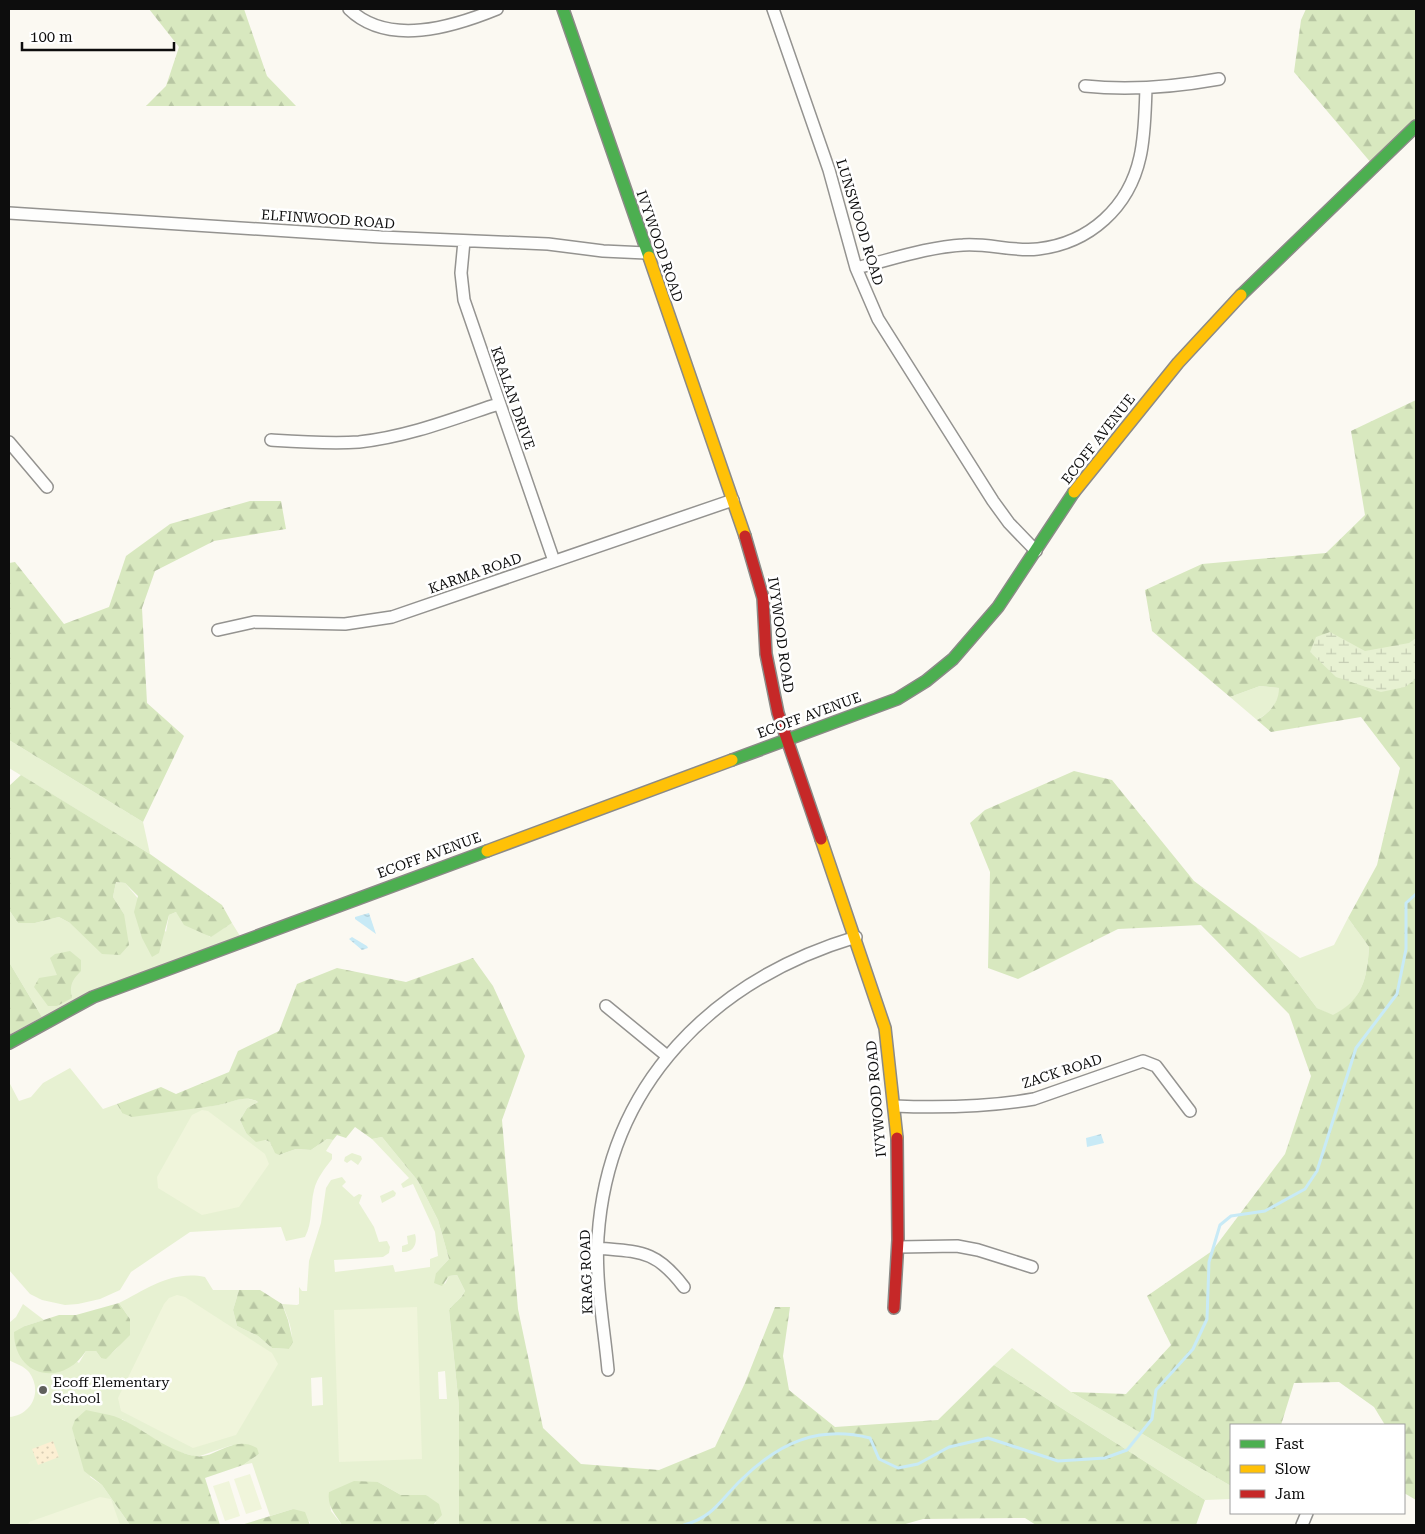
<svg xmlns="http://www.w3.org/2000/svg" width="1425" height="1534" font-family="'Roboto Serif',serif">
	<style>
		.grass { fill: #e7f1d2; fill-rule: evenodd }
		.forest { fill: url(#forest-firs) }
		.wetland { fill: url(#wetland-marsh) }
		.sand { fill: url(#sand-dots) }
		.pitch { fill: #f0f5db }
		.water { fill: url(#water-ripples) }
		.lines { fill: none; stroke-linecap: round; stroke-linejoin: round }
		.stream { stroke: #c8eaf6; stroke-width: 3 }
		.street-casing { stroke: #949390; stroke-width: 14 }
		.fast-casing { stroke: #8b8a87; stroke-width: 14 }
		.slow-casing { stroke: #8b8a87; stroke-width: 14 }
		.jam-casing { stroke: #8b8a87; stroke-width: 14 }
		.street { stroke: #fefefd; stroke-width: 11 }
		.fast { stroke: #4caf50; stroke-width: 11 }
		.slow { stroke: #ffc107; stroke-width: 11 }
		.jam { stroke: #c62828; stroke-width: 11 }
		.poi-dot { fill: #60605d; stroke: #fff; stroke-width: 2 }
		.labels { text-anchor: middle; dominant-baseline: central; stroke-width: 5; stroke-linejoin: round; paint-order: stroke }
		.street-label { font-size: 14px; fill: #0d0d0d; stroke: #fff }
		.poi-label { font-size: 14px; fill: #0d0d0d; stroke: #fff; text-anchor: start }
	</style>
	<defs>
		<pattern id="forest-firs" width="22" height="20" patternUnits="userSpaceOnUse" patternTransform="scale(1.25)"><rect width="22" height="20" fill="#d8e8bf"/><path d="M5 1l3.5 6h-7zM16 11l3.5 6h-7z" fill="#b8c6a3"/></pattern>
		<pattern id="wetland-marsh" width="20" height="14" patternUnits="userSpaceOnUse" patternTransform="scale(1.25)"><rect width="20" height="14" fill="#e7f1d2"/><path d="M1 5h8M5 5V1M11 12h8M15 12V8" fill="none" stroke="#c5cdb3"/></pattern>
		<pattern id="sand-dots" width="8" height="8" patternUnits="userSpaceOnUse" patternTransform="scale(1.25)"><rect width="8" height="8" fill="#fcefd3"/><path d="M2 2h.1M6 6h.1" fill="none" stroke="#d7ccb4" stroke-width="1.8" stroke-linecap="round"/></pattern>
		<pattern id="water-ripples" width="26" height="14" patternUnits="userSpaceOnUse" patternTransform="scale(1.25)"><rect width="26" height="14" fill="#c8eaf6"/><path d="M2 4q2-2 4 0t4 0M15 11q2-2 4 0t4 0" fill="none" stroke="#abc8d2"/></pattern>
	</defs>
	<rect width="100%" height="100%" fill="#fbf9f2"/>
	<path class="grass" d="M 1260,686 L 1280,688 C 1279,703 1269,713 1257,720 L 1230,697 Z
		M 9,740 L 143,822 L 150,854 L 9,768 Z
		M 116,882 L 125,883 L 166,932 L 169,915 L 176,912 L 210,937 L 232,923 L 240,936 L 42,1017 L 9,962 L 9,910 L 18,923 L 35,923 L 59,917 L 70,923 L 124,914 L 113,897 Z
		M 1348,918 L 1369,947 C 1367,978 1363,1000 1333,1016 L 1317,1008 L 1256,927 L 1300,958 L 1334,945 Z
		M 70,1068 L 103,1109 L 117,1104 L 122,1113 C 152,1111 182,1109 212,1106 C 228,1105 242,1093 258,1102 L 247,1108 L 240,1120 L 246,1133 L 270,1142 L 279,1155 L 296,1149 L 311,1150 L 327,1139 L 333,1140 L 326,1151 L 332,1154 L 332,1159 C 325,1168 317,1178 314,1190 C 310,1206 313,1222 305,1237 L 286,1241 L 281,1227 L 190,1232 L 131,1272 L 120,1290 L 100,1299 L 78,1304 L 65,1305 L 42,1300 L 30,1294 L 9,1270 L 9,1082 L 19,1101 L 31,1097 L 43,1083 Z
		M 382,1137 L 418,1181 L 438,1220 L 449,1259 L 436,1273 L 445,1284 L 449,1276 L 457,1275 L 465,1291 C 461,1300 454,1302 449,1310 L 459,1406 L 459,1525 L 433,1525 L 436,1523 L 426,1495 L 401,1495 L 378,1482 L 329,1492 L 331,1511 L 342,1525 L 310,1525 L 310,1522 L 293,1509 L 270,1516 L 252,1463 L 243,1465 L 259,1454 L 232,1445 L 197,1457 L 172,1450 L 122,1419 L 90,1477 L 102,1485 L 130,1525 L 9,1525 L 9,1417 C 32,1415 43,1391 29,1372 C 24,1366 16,1364 9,1360 L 9,1323 L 16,1317 L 23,1304 L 44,1320 L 25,1326 L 79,1363 L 86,1351 L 96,1351 L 101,1358 C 120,1354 124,1336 130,1319 L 119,1303 C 147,1289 172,1270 205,1277 L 213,1290 L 239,1290 L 233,1310 L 237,1326 L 258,1336 L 272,1348 L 289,1349 C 296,1335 288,1318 282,1304 L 297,1305 L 299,1304 L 299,1287 L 302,1291 L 307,1291 L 309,1261 L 321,1223 L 326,1188 L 331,1180 L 342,1177 L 346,1182 L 342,1186 L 354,1197 L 359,1194 L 362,1195 L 359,1203 L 374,1227 L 379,1242 L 387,1241 L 390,1247 L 389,1253 L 383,1257 L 334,1260 L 335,1272 L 393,1265 L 395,1272 L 430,1267 L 430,1259 L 438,1256 L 435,1232 L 413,1184 L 403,1188 L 401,1184 L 409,1178 L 372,1139 ZM 445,1371 L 447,1399 L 439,1399 L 438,1372 ZM 322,1377 L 323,1405 L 312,1406 L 311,1378 Z
		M 352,1153 L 361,1156 L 362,1159 L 358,1165 L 351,1160 L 347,1163 L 344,1161 L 345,1157 Z
		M 393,1190 L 396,1193 L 395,1196 L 382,1203 L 380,1196 Z
		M 415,1234 C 418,1244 413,1253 402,1252 L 402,1246 L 408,1244 L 407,1236 Z
		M 1012,1348 L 1071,1392 L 1231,1486 L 1231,1499 L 1205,1500 L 994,1365 Z"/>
	<path class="forest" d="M 149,9 L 244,9 L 267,76 L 296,106 L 146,106 L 166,86 L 179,47 Z
		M 1306,9 L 1416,9 L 1416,121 L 1372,164 L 1294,72 L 1301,20 Z
		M 1416,400 L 1416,1500 L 1404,1493 L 1404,1425 L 1385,1425 L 1374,1407 L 1339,1382 L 1294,1383 L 1281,1425 L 1231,1425 L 1231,1486 L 1071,1392 L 1126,1394 L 1171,1345 L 1147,1296 L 1212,1251 L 1285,1154 L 1311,1076 L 1289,1014 L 1201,925 L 1118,929 L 1018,979 L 988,968 L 990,872 L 970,823 L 985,810 L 1074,771 L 1112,780 L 1194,881 L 1256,927 L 1317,1008 L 1333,1015 C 1363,1000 1367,978 1369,947 L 1348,918 L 1377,865 L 1400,768 L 1361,717 L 1271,732 L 1257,720 C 1269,713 1279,703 1279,688 L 1260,686 L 1230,697 L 1152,631 L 1145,590 L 1202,564 L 1326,553 L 1365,515 L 1351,431 Z
		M 250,501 L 281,501 L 286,529 L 214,541 L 155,571 L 142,608 L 147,703 L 184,736 L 143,822 L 9,740 L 9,563 L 15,562 L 64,624 L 109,607 L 126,556 L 170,524 Z
		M 21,775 L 150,854 L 222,905 L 232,923 L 211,937 L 184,925 L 176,912 L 169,915 L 159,953 L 152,957 L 142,938 L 134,912 L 138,896 L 125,883 L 116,882 L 113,897 L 124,914 L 129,945 L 120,955 L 102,954 L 70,923 L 59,917 L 35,923 L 18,923 L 9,910 L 9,786 Z
		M 70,951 L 81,960 L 81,971 C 72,980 69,986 72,998 L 57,1006 L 48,1006 L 34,987 L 39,978 L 57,975 L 50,958 L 55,954 Z
		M 473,958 L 493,986 L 525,1056 L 502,1120 L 518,1309 L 543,1428 L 581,1464 L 659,1470 L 715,1447 L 745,1383 L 775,1307 L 790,1307 L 783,1356 L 789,1390 L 835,1427 L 938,1420 L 994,1365 L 1205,1500 L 1196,1525 L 1036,1525 L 1025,1518 L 923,1519 L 902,1525 L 459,1525 L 459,1406 L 449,1310 C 454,1302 461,1300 465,1291 L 457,1275 L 449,1276 L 442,1286 L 434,1283 L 436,1273 L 449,1259 L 438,1220 L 418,1181 L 382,1137 L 372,1139 L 355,1127 L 346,1138 L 337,1135 L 333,1140 L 327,1139 L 311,1150 L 296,1149 L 279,1155 L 275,1153 L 270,1142 L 265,1140 L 256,1142 L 246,1133 L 240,1120 L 247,1108 L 258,1102 C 244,1093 227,1105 213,1106 C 186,1110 159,1113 132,1117 L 122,1113 L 117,1104 L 161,1087 L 176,1094 L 229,1072 L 238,1051 L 279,1031 L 297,984 L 337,968 L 406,982 Z
		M 9,962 L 42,1017 L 9,1035 Z
		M 239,1290 L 260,1290 L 282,1304 L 288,1320 L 293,1342 L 289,1349 L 272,1348 L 258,1336 L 237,1326 L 233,1310 Z
		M 119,1303 L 130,1319 L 130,1335 L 106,1359 L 101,1358 L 96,1351 L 86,1351 C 62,1388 14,1377 14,1332 L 25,1326 L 59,1315 L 76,1315 Z
		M 86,1410 C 98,1413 112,1414 123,1420 C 148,1432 167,1451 195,1456 C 215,1460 232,1434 257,1448 L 259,1454 L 243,1465 L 205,1478 L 220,1525 L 130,1525 L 102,1485 L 84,1471 L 72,1428 L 75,1420 Z
		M 354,1481 L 378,1482 L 401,1495 L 426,1495 L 439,1504 L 442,1515 L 433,1525 L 342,1525 C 335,1513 327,1507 329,1492 Z
		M 293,1509 L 305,1512 L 310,1525 L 241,1525 Z"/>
	<path class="wetland" d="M 1330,632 L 1365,651 L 1409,643 L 1416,638 L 1416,679 L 1405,687 L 1381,692 L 1336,677 L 1310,652 L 1316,637 Z"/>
	<path class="sand" d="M 53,1441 L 59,1457 L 38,1465 L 32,1449 Z"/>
	<path class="pitch" d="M 202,1110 L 208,1111 L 265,1154 L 269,1164 L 239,1207 L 202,1215 L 158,1188 L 157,1177 L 192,1115 Z
		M 177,1295 L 185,1297 L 272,1353 L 278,1364 L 236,1435 L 193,1448 L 121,1411 L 118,1398 L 164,1304 L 169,1298 Z
		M 417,1307 L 422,1459 L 339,1462 L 334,1310 Z
		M 250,1474 L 262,1509 L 246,1514 L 234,1479 Z
		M 229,1481 L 240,1516 L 225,1521 L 213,1486 Z
		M 100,1497 L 111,1499 L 120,1525 L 28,1525 L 29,1522 Z"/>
	<path class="water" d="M 369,913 L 376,934 L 355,919 L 355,917 Z
		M 352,937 L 367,946 L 368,948 L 362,950 L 349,939 Z
		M 1101,1134 L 1104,1143 L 1087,1147 L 1086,1138 Z"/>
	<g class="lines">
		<path class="stream" d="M 684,1525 C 714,1517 721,1499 742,1479 C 779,1443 818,1425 870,1438 L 879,1459 L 898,1468 L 918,1464 L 949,1447 L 988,1438 L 1058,1461 L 1105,1458 L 1127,1450 L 1152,1419 L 1156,1390 L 1193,1349 L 1207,1319 L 1209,1262 L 1220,1225 L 1231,1216 L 1265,1211 L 1305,1189 L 1317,1171 L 1356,1048 L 1397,994 L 1406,949 L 1406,903 L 1416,894"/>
		<g class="street-casing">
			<path id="street" d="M 349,9 C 388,47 453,27 497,9
				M 773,9 L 829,170 L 856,268 L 878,319 L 993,501 L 1009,523 L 1036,551
				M 1085,86 C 1131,91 1174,87 1219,79
				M 9,213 L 381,237 L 548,244 L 603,251 L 646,253
				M 464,241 L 461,273 L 464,300 L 554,561
				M 856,268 C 890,260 927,247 963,245 C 988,243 1013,252 1038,249 C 1090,243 1129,207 1140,157 C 1145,135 1145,112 1146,89
				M 271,440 C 301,442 329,444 359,442 C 407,437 453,419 498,404
				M 9,442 L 47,487
				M 218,630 L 254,622 L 345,624 L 392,617 L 733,500
				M 606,1006 L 667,1056
				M 894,1106 C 940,1108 988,1107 1034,1099 L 1143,1061 L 1156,1066 L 1190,1111
				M 899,1247 L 957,1246 L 978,1250 L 1032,1267
				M 598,1248 C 641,1252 656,1250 684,1287
				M 608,1370 C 604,1326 595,1281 598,1237 C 608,1084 713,980 856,937
				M 1302,1525 L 1307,1513"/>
		</g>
		<g class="fast-casing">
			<path id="fast" d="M 563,9 L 649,257
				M 1241,295 L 1416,126
				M 732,760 L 897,699 L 926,681 L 953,659 L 998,607 L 1074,492
				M 9,1043 L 93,997 L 487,851"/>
		</g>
		<g class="slow-casing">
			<path id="slow" d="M 649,257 L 745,536
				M 1074,492 L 1178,363 L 1241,295
				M 821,839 L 885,1028 L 897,1138
				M 487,851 L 732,760"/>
		</g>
		<g class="jam-casing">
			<path id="jam" d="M 745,536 L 763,598 L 766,654 L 778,713 L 821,839
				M 894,1308 L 898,1240 L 897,1138"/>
		</g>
		<use href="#street" class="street"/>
		<use href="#fast" class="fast"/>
		<use href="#slow" class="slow"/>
		<use href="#jam" class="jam"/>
	</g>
	<circle class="poi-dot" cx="43" cy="1390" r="5"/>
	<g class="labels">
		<g class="street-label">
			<text transform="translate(328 219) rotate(4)">ELFINWOOD ROAD</text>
			<text transform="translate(860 222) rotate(73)">LUNSWOOD ROAD</text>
			<text transform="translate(660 246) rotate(71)">IVYWOOD ROAD</text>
			<text transform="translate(513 398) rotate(71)">KRALAN DRIVE</text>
			<text transform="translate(1098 439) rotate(-52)">ECOFF AVENUE</text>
			<text transform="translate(475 573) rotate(-19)">KARMA ROAD</text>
			<text transform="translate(781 635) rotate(82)">IVYWOOD ROAD</text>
			<text transform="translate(809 715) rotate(-20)">ECOFF AVENUE</text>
			<text transform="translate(429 855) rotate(-20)">ECOFF AVENUE</text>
			<text transform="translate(1062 1071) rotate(-18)">ZACK ROAD</text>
			<text transform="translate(876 1099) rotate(-95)">IVYWOOD ROAD</text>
			<text transform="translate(586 1272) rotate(-92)">KRAG ROAD</text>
		</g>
		<g class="poi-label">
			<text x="53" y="1382">Ecoff Elementary<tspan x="53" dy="16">School</tspan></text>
		</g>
	</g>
	<rect width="1425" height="1534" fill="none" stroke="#0d0d0d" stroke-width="20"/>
	<rect x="1230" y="1424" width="175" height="90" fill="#ffffff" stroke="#9e9e9e"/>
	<rect x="1240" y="1440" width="25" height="8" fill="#4caf50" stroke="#9e9e9e"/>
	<text x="1275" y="1449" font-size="15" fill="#0d0d0d">Fast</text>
	<rect x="1240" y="1465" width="25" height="8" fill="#ffc107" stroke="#9e9e9e"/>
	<text x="1275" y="1474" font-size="15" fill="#0d0d0d">Slow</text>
	<rect x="1240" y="1490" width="25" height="8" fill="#c62828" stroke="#9e9e9e"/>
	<text x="1275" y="1499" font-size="15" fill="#0d0d0d">Jam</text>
	<path d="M22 42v8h152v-8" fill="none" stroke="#0d0d0d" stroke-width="2.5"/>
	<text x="30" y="42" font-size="15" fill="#0d0d0d" stroke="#ffffff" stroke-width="4" paint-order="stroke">100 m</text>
</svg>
